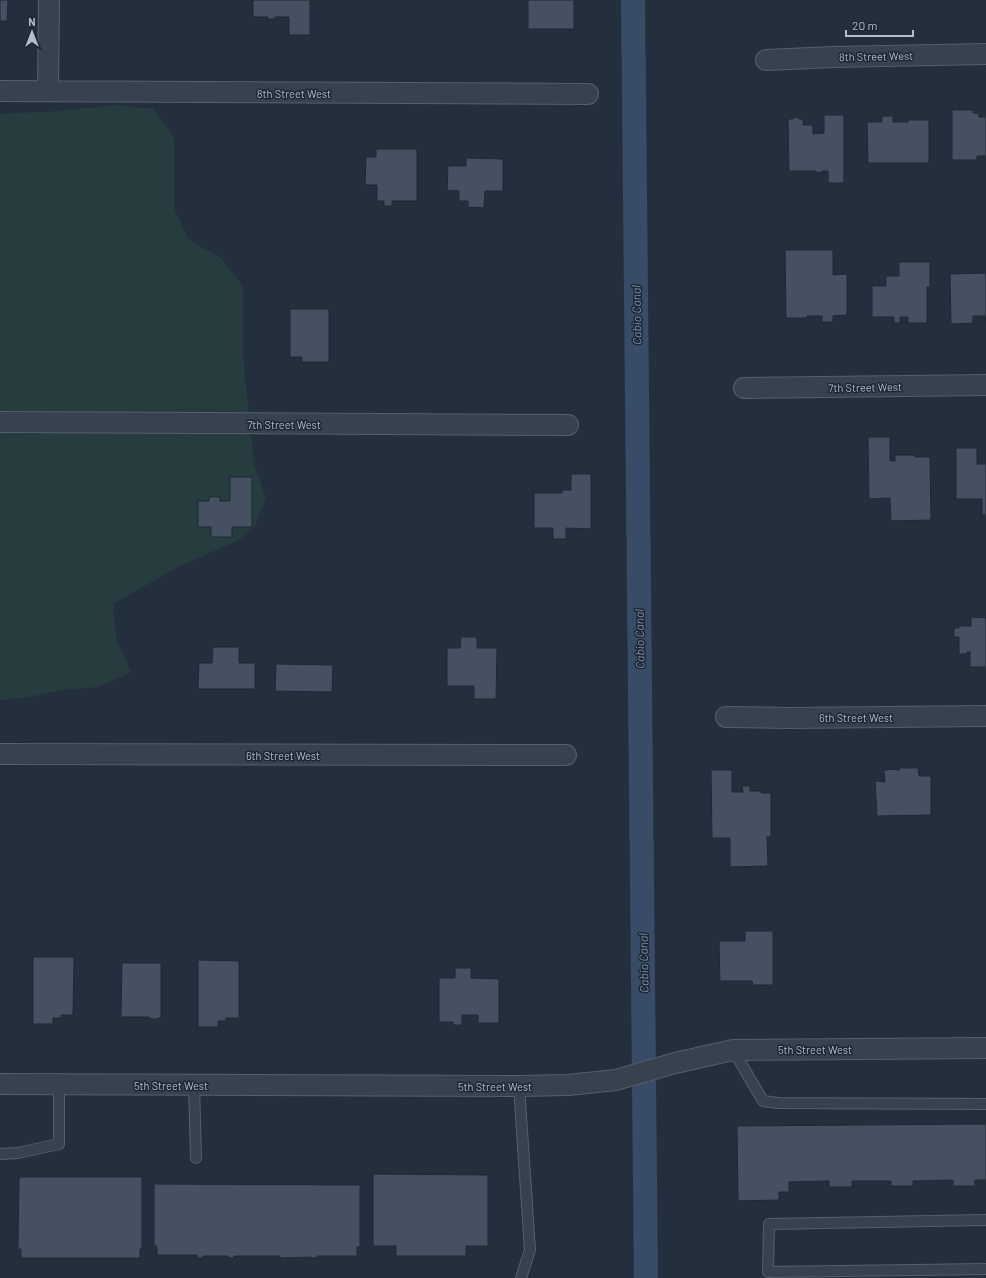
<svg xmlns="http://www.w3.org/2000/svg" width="986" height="1278" font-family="Barlow,sans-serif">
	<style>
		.green { fill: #263c3f }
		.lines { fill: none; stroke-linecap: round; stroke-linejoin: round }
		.canal { stroke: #394c67; stroke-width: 24 }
		.building { fill: #455162; stroke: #1f2835 }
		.service-casing { stroke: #565f6c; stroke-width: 12 }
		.minor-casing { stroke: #565f6c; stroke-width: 22 }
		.service { stroke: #38414e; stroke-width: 10 }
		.minor { stroke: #38414e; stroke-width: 20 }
		.labels { text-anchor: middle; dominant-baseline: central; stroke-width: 3; stroke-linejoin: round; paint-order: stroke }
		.street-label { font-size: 11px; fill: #b4bcc9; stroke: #1d2633 }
		.water-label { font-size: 12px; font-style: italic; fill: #7c92b1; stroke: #1d2633 }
	</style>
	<rect width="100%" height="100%" fill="#242f3e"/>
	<path class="green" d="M 117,105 L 153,109 L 174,137 L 174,208 L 189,240 L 221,258 L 243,286 L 243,357 L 254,464 L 266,498 L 255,526 L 241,539 L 176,568 L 113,604 L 116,639 L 131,672 L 99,687 L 63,690 L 28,697 L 0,700 L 0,114 L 10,113 L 46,112 Z"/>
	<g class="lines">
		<path class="canal" d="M 633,0 L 646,1278"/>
	</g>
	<path class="building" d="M 0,0 L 8,0 L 7,21 L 0,21 Z
		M 253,0 L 310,0 L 310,35 L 289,35 L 289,17 L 275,17 L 275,19 L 268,19 L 268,17 L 253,17 Z
		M 528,0 L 574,0 L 574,29 L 528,29 Z
		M 952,110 L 973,110 L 973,113 L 979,113 L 979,117 L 986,117 L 986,156 L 977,156 L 977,160 L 952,160 Z
		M 824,115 L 844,115 L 844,183 L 828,183 L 828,171 L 822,171 L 822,172 L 816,173 L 816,171 L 789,171 L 788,119 L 793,119 L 793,118 L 799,117 L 799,119 L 803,119 L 803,125 L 813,125 L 813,134 L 824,133 Z
		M 882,116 L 893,116 L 893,122 L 908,122 L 908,120 L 929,120 L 929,163 L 868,163 L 867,122 L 882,122 Z
		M 376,149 L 417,149 L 417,201 L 392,201 L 392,206 L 384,206 L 384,201 L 377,201 L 377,185 L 365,185 L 366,157 L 376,157 Z
		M 466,158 L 503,159 L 503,191 L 485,191 L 484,208 L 468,207 L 468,201 L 459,201 L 459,191 L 447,190 L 448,166 L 466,166 Z
		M 785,250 L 833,250 L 833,275 L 847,274 L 847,315 L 833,316 L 833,322 L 822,322 L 822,316 L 807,316 L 807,318 L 786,318 Z
		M 899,262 L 930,262 L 930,287 L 927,287 L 927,323 L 908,323 L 908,317 L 900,317 L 900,323 L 894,323 L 894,317 L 872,317 L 872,286 L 886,286 L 886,276 L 899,276 Z
		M 986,273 L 986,321 L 985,316 L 973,316 L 973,323 L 951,324 L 950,274 Z
		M 290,309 L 329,309 L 329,362 L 302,362 L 302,357 L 290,357 Z
		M 868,437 L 890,437 L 890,461 L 895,461 L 895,455 L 915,455 L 915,457 L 930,457 L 931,520 L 891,521 L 890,498 L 869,499 Z
		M 956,448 L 977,448 L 977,464 L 986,464 L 986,515 L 982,515 L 982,499 L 956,499 Z
		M 571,474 L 591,474 L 591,529 L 566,528 L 566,539 L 553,539 L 553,528 L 534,528 L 534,493 L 562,493 L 562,490 L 571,490 Z
		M 230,477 L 252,477 L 252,527 L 232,527 L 232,537 L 211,537 L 211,527 L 198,527 L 198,501 L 209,501 L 209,497 L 220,497 L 220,501 L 230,501 Z
		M 971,617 L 986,618 L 986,667 L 970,667 L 970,652 L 967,652 L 967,654 L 959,654 L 959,637 L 954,637 L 954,628 L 959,628 L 959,626 L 971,626 Z
		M 461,637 L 477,637 L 477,648 L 497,648 L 496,699 L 474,699 L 474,686 L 447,686 L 447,648 L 460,648 Z
		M 213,647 L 239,647 L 239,663 L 255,663 L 255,689 L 198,689 L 199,663 L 212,663 Z
		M 276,664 L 333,665 L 332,692 L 275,691 Z
		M 899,768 L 918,768 L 919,776 L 931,776 L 931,815 L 877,816 L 875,781 L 885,782 L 884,770 L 888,770 L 888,769 L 899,770 Z
		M 711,770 L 732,770 L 732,792 L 743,792 L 742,786 L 750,786 L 750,791 L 761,791 L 761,793 L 771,793 L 771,837 L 767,837 L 768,866 L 730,867 L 730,838 L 712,838 Z
		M 745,931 L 773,931 L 773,985 L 753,985 L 752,981 L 720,981 L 719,941 L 745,941 Z
		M 33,957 L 74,957 L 73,1015 L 61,1015 L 61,1018 L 53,1018 L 53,1024 L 33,1024 Z
		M 198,960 L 239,961 L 239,1018 L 226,1018 L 226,1021 L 218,1021 L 218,1027 L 198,1027 Z
		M 122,963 L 161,963 L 161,1017 L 156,1019 L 151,1019 L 149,1017 L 121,1017 Z
		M 455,968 L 471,968 L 471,978 L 499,979 L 499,1023 L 478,1023 L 478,1015 L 462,1015 L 462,1025 L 453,1025 L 453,1022 L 439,1022 L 439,978 L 455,978 Z
		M 986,1124 L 986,1180 L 975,1180 L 975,1186 L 953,1186 L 953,1180 L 913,1181 L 913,1186 L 891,1186 L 891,1181 L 852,1181 L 852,1187 L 829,1187 L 829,1181 L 789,1182 L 789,1192 L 779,1192 L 779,1200 L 738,1201 L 737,1126 Z
		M 373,1174 L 488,1175 L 488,1246 L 466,1246 L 466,1256 L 396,1256 L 396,1246 L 373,1246 Z
		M 19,1177 L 142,1177 L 142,1249 L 140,1249 L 140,1258 L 21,1258 L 21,1249 L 18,1249 Z
		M 154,1184 L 360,1185 L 360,1247 L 357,1247 L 357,1256 L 317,1256 L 317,1258 L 311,1258 L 311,1257 L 280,1258 L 280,1256 L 234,1256 L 234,1258 L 228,1258 L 228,1256 L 203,1256 L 203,1258 L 197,1258 L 197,1255 L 157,1255 L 157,1246 L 154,1246 Z"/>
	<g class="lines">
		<g class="service-casing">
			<path id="service" d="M 733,1050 L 763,1101 L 778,1103 L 986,1104
				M 194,1085 L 196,1158
				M 519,1086 L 530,1250 L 521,1278
				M 0,1154 L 18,1153 L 59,1144 L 59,1084
				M 986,1220 L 769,1224 L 768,1272 L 986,1269"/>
		</g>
		<g class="minor-casing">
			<path id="minor" d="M 766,60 L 833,57 L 986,54
				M 0,91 L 588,94
				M 48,91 L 49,0
				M 744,388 L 986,385
				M 0,422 L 568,425
				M 726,717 L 789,718 L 986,716
				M 0,754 L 566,755
				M 0,1084 L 519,1086 L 568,1085 L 616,1080 L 675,1063 L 733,1050 L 986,1048"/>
		</g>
		<use href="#service" class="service"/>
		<use href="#minor" class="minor"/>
	</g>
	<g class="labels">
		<g class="street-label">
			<text transform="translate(876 56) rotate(-1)">8th Street West</text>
			<text x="294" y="93">8th Street West</text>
			<text transform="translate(865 387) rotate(-1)">7th Street West</text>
			<text x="284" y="424">7th Street West</text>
			<text x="856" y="717">6th Street West</text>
			<text x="283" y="755">6th Street West</text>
			<text x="815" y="1049">5th Street West</text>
			<text x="171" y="1085">5th Street West</text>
			<text x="495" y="1086">5th Street West</text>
		</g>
		<g class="water-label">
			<text transform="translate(636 315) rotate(-91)">Cabio Canal</text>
			<text transform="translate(639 639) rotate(-91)">Cabio Canal</text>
			<text transform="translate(643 963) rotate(-91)">Cabio Canal</text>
		</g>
	</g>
	<g transform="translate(32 32)" stroke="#1d2633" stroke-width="3" paint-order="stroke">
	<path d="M0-3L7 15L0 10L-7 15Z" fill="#b4bcc9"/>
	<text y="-6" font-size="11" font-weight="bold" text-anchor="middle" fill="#b4bcc9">N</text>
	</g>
	<path d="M846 30v6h67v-6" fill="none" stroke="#b4bcc9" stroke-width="2"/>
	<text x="852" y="30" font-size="12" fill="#b4bcc9" stroke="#1d2633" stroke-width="3" paint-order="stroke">20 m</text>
</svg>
